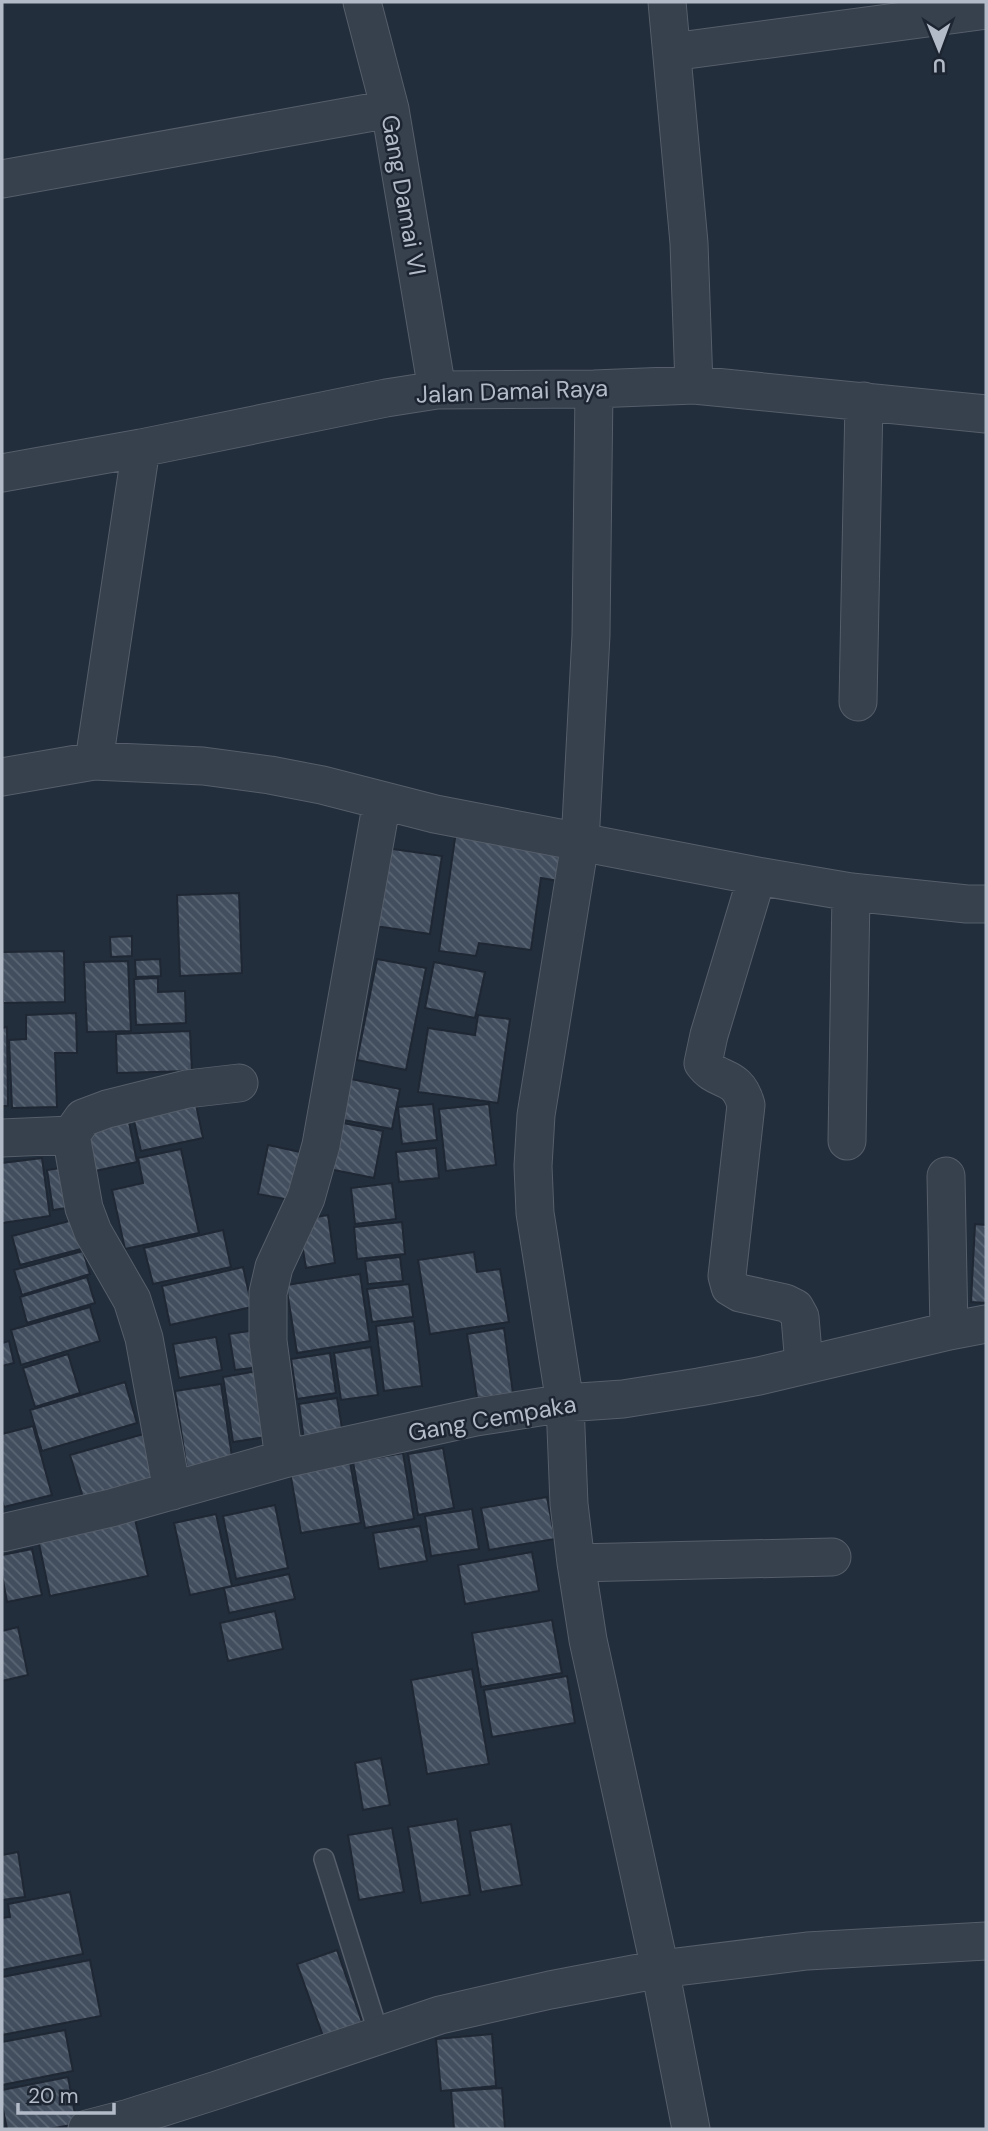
<svg xmlns="http://www.w3.org/2000/svg" width="988" height="2131" font-family="'DM Sans',sans-serif">
	<style>
		.building { fill: url(#building-back-hatch); stroke: #1e2733; stroke-width: 2 }
		.lines { fill: none; stroke-linecap: round; stroke-linejoin: round }
		.service-casing { stroke: #555e6a; stroke-width: 22 }
		.minor-casing { stroke: #555e6a; stroke-width: 39 }
		.service { stroke: #37404d; stroke-width: 19 }
		.minor { stroke: #37404d; stroke-width: 37 }
		.labels { text-anchor: middle; dominant-baseline: central; stroke-width: 5; stroke-linejoin: round; paint-order: stroke }
		.street-label { font-size: 24px; fill: #b3bbc8; stroke: #1c2531 }
	</style>
	<defs>
		<pattern id="building-back-hatch" width="6" height="6" patternUnits="userSpaceOnUse" patternTransform="scale(1.75)"><rect width="6" height="6" fill="#424e5e"/><path d="M-1 5l2 2M0 0l6 6M5-1l2 2" fill="none" stroke="#5b6674"/></pattern>
	</defs>
	<rect width="100%" height="100%" fill="#232e3c"/>
	<path class="building" d="M 456,831 L 570,847 L 564,882 L 541,878 L 531,950 L 479,943 L 476,956 L 439,951 Z
		M 386,848 L 442,856 L 430,934 L 375,926 Z
		M 239,893 L 242,973 L 180,976 L 177,895 Z
		M 132,936 L 132,956 L 111,957 L 110,937 Z
		M 64,951 L 65,1002 L 3,1003 L 2,952 Z
		M 160,959 L 161,976 L 136,977 L 135,960 Z
		M 377,959 L 426,968 L 406,1070 L 357,1060 Z
		M 128,961 L 131,1031 L 87,1032 L 84,962 Z
		M 434,962 L 485,972 L 475,1018 L 425,1008 Z
		M 158,978 L 158,992 L 185,991 L 186,1023 L 136,1025 L 134,979 Z
		M 76,1013 L 77,1053 L 55,1053 L 57,1107 L 12,1108 L 9,1040 L 26,1039 L 26,1015 Z
		M 478,1015 L 510,1019 L 498,1103 L 418,1092 L 428,1028 L 475,1035 Z
		M 7,1027 L 8,1106 L 2,1106 L 2,1028 Z
		M 190,1031 L 192,1071 L 117,1073 L 116,1034 Z
		M 346,1078 L 400,1089 L 392,1129 L 338,1119 Z
		M 194,1095 L 203,1138 L 141,1151 L 131,1108 Z
		M 433,1104 L 437,1140 L 402,1144 L 398,1107 Z
		M 489,1104 L 496,1165 L 446,1171 L 439,1109 Z
		M 127,1112 L 137,1162 L 95,1171 L 84,1122 Z
		M 338,1122 L 383,1131 L 374,1178 L 329,1169 Z
		M 268,1145 L 305,1153 L 295,1201 L 258,1194 Z
		M 436,1148 L 439,1178 L 399,1182 L 396,1152 Z
		M 181,1149 L 199,1233 L 125,1249 L 112,1190 L 143,1183 L 138,1158 Z
		M 42,1158 L 50,1216 L 2,1223 L 2,1163 Z
		M 74,1166 L 80,1206 L 53,1210 L 47,1170 Z
		M 392,1183 L 396,1219 L 355,1224 L 351,1188 Z
		M 328,1215 L 335,1263 L 306,1268 L 298,1220 Z
		M 77,1219 L 85,1248 L 20,1265 L 12,1236 Z
		M 402,1222 L 405,1254 L 357,1259 L 354,1227 Z
		M 975,1224 L 986,1225 L 986,1303 L 971,1302 Z
		M 223,1230 L 231,1267 L 153,1284 L 144,1248 Z
		M 83,1251 L 90,1274 L 22,1295 L 14,1270 Z
		M 474,1252 L 477,1272 L 500,1269 L 509,1322 L 430,1334 L 418,1260 Z
		M 400,1257 L 403,1281 L 368,1284 L 365,1261 Z
		M 243,1267 L 252,1307 L 170,1325 L 162,1286 Z
		M 360,1274 L 370,1341 L 297,1353 L 286,1285 Z
		M 87,1277 L 95,1303 L 27,1323 L 20,1297 Z
		M 409,1284 L 413,1317 L 372,1322 L 367,1289 Z
		M 90,1307 L 100,1341 L 21,1365 L 11,1330 Z
		M 414,1321 L 422,1386 L 384,1391 L 376,1326 Z
		M 504,1328 L 513,1393 L 477,1398 L 467,1334 Z
		M 262,1329 L 268,1366 L 235,1370 L 229,1334 Z
		M 216,1337 L 222,1370 L 179,1378 L 173,1344 Z
		M 9,1341 L 14,1363 L 2,1366 L 2,1343 Z
		M 371,1347 L 378,1395 L 341,1400 L 334,1353 Z
		M 330,1353 L 336,1393 L 297,1399 L 291,1359 Z
		M 68,1354 L 80,1393 L 35,1407 L 23,1368 Z
		M 269,1369 L 280,1435 L 233,1442 L 223,1377 Z
		M 125,1382 L 137,1423 L 42,1451 L 30,1410 Z
		M 221,1384 L 233,1463 L 187,1470 L 175,1391 Z
		M 337,1398 L 343,1434 L 304,1440 L 299,1404 Z
		M 33,1426 L 52,1495 L 4,1507 L 2,1500 L 2,1434 Z
		M 154,1431 L 168,1479 L 85,1504 L 70,1455 Z
		M 443,1448 L 454,1508 L 418,1515 L 408,1454 Z
		M 403,1453 L 414,1519 L 365,1528 L 353,1462 Z
		M 350,1462 L 361,1523 L 301,1533 L 290,1472 Z
		M 547,1497 L 555,1539 L 489,1550 L 481,1508 Z
		M 275,1505 L 288,1568 L 236,1579 L 223,1516 Z
		M 472,1509 L 479,1549 L 431,1556 L 425,1516 Z
		M 216,1514 L 232,1586 L 190,1595 L 174,1523 Z
		M 135,1519 L 148,1576 L 50,1596 L 38,1539 Z
		M 420,1526 L 427,1561 L 379,1569 L 373,1533 Z
		M 32,1549 L 42,1595 L 7,1602 L 2,1575 L 2,1555 Z
		M 532,1552 L 539,1591 L 465,1604 L 458,1565 Z
		M 289,1574 L 295,1599 L 229,1613 L 224,1588 Z
		M 275,1611 L 283,1649 L 228,1661 L 220,1623 Z
		M 552,1620 L 562,1673 L 481,1687 L 472,1633 Z
		M 18,1627 L 28,1675 L 2,1681 L 2,1631 Z
		M 472,1669 L 489,1764 L 427,1774 L 411,1680 Z
		M 567,1676 L 575,1723 L 492,1737 L 484,1690 Z
		M 381,1758 L 390,1805 L 363,1810 L 355,1763 Z
		M 457,1819 L 470,1895 L 421,1903 L 408,1827 Z
		M 511,1824 L 522,1885 L 481,1892 L 470,1831 Z
		M 392,1828 L 404,1892 L 359,1900 L 348,1835 Z
		M 18,1852 L 25,1897 L 2,1900 L 2,1855 Z
		M 70,1892 L 83,1954 L 2,1970 L 2,1918 L 10,1917 L 8,1904 Z
		M 337,1950 L 362,2022 L 323,2036 L 297,1964 Z
		M 90,1960 L 101,2016 L 2,2035 L 2,1977 Z
		M 65,2030 L 73,2071 L 2,2085 L 2,2042 Z
		M 492,2034 L 496,2086 L 441,2091 L 436,2039 Z
		M 68,2077 L 77,2124 L 49,2129 L 7,2129 L 2,2105 L 2,2090 Z
		M 502,2088 L 505,2129 L 454,2129 L 451,2091 Z"/>
	<g class="lines">
		<g class="service-casing">
			<path id="service" d="M 324,1859 L 379,2035"/>
		</g>
		<g class="minor-casing">
			<path id="minor" d="M 362,2 L 390,109 L 437,390
				M 667,2 L 689,243 L 694,385
				M 672,52 L 986,10
				M 2,179 L 390,109
				M 594,389 L 591,635 L 580,843 L 536,1115 L 533,1166 L 535,1213 L 565,1403 L 569,1504 L 576,1563 L 588,1640 L 660,1969 L 691,2129
				M 2,473 L 141,448 L 386,398 L 437,390 L 594,389 L 694,385 L 986,414
				M 858,702 L 864,401
				M 94,761 L 141,448
				M 2,777 L 94,761 L 203,766 L 270,775 L 322,785 L 435,814 L 757,876 L 851,892 L 967,904 L 986,904
				M 757,876 L 709,1035 L 703,1063 C 718,1084 737,1072 746,1105 L 727,1276 L 730,1287 L 740,1293 L 785,1303 L 795,1308 L 800,1317 L 804,1365
				M 71,1135 L 84,1208 L 93,1232 L 132,1300 L 144,1338 L 172,1491
				M 71,1135 L 83,1118 L 107,1109 L 187,1089 L 239,1083
				M 2,1138 L 71,1135
				M 847,1141 L 851,892
				M 946,1176 L 949,1331
				M 284,1459 L 268,1341 L 268,1293 L 274,1267 L 306,1198 L 321,1145 L 382,801
				M 2,1533 L 111,1508 L 284,1459 L 476,1417 L 565,1403 L 623,1399 L 699,1387 L 759,1376 L 949,1331 L 986,1324
				M 576,1563 L 832,1557
				M 87,2129 L 129,2118 L 217,2090 L 440,2015 L 550,1990 L 660,1969 L 807,1951 L 986,1941"/>
		</g>
		<use href="#service" class="service"/>
		<use href="#minor" class="minor"/>
	</g>
	<g class="labels">
		<g class="street-label">
			<text transform="translate(404 195) rotate(80)">Gang Damai VI</text>
			<text transform="translate(512 391) rotate(-2)">Jalan Damai Raya</text>
			<text transform="translate(492 1418) rotate(-10)">Gang Cempaka</text>
		</g>
	</g>
	<rect width="988" height="2131" fill="none" stroke="#b3bbc8" stroke-width="7"/>
	<g transform="translate(939 49) rotate(179)" stroke="#1c2531" stroke-width="5" paint-order="stroke">
	<path d="M0-5L12 26L0 18L-12 26Z" fill="#b3bbc8"/>
	<text y="-10" font-size="19" font-weight="bold" text-anchor="middle" fill="#b3bbc8">U</text>
	</g>
	<path d="M18 2103v10h96v-10" fill="none" stroke="#b3bbc8" stroke-width="3.5"/>
	<text x="28" y="2103" font-size="21" fill="#b3bbc8" stroke="#1c2531" stroke-width="5" paint-order="stroke">20 m</text>
</svg>
